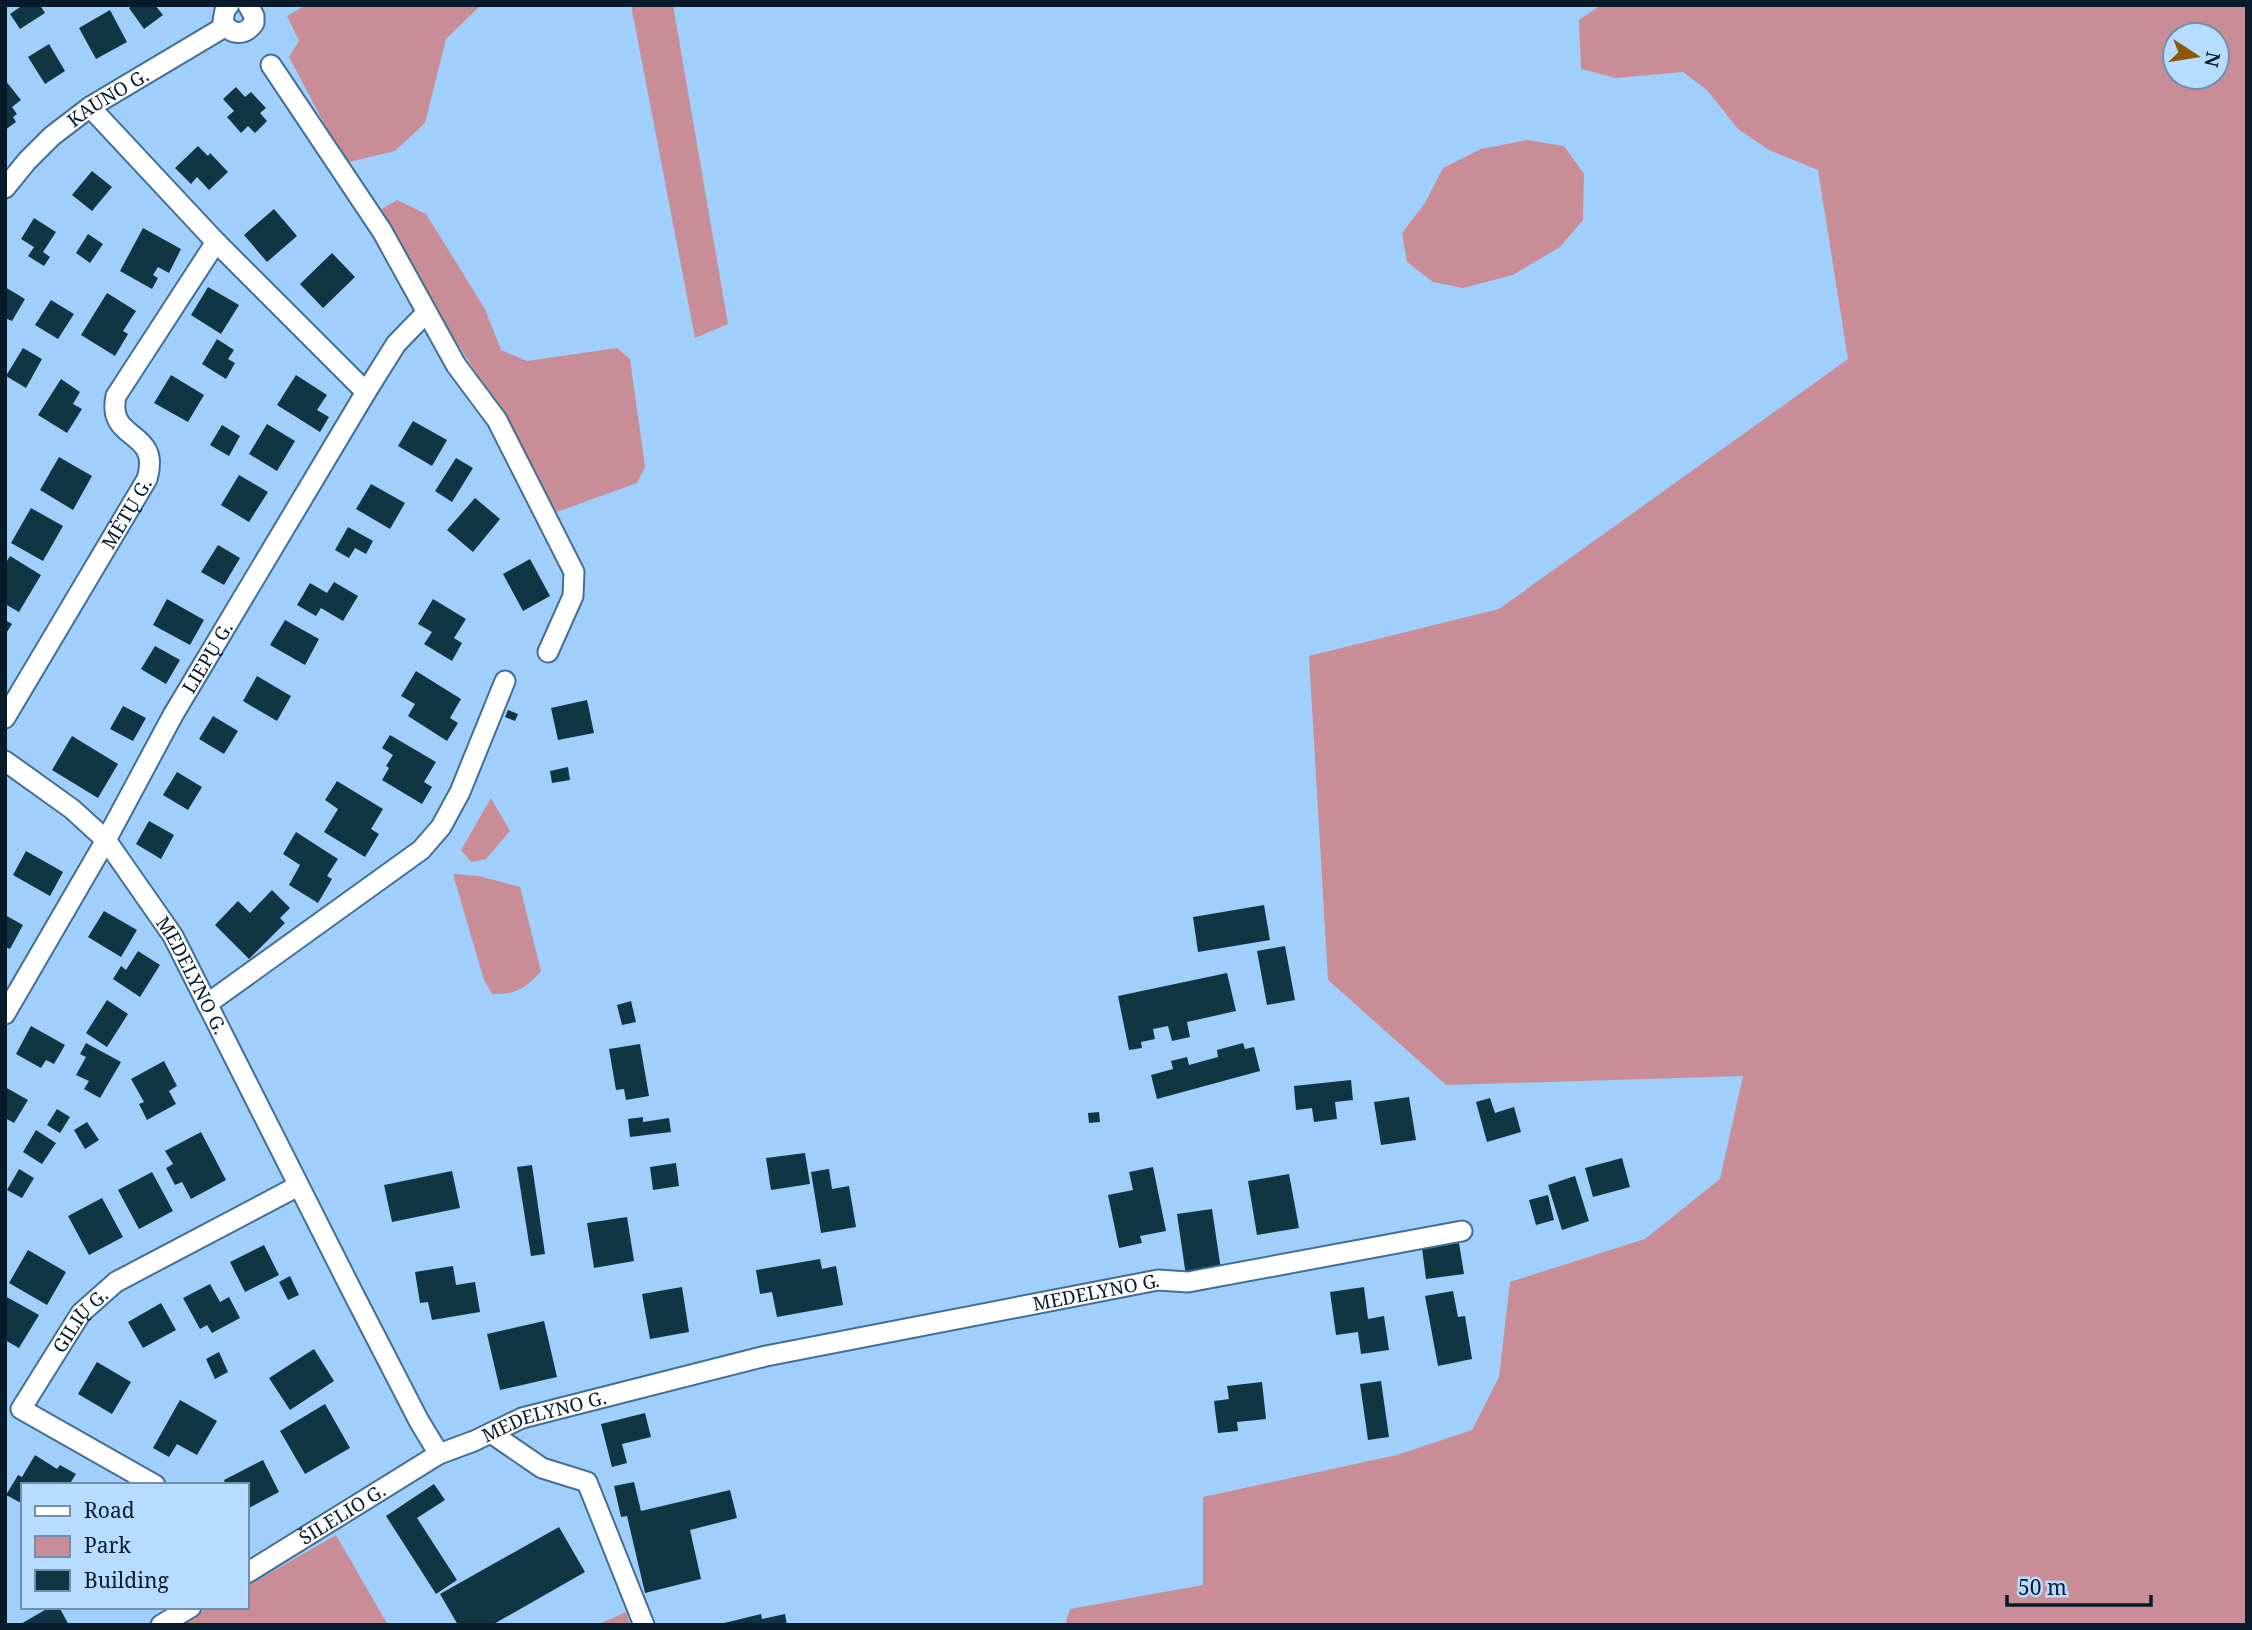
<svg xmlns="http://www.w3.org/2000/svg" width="2252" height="1630" font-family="'Noto Serif',serif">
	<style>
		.green { fill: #c98d98; fill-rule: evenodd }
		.building { fill: #103644 }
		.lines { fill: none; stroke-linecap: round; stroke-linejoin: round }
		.minor-casing { stroke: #436f96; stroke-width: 23 }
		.minor { stroke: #fff; stroke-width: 19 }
		.labels { text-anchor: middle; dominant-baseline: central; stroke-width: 7; stroke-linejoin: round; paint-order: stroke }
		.street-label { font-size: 19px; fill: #081b2a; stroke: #b6dcff }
	</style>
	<rect width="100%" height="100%" fill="#a0cffb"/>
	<path class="green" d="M 306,5 L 481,5 L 446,39 L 425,123 L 395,151 L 345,163 L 289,57 L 299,41 L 287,16 Z
		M 631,5 L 673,5 L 728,324 L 695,338 Z
		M 1601,5 L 2247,5 L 2247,1625 L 1065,1625 L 1070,1609 L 1203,1585 L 1203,1497 L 1397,1455 L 1472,1430 L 1499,1377 L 1510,1282 L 1645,1239 L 1720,1179 L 1743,1076 L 1446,1085 L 1328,980 L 1309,656 L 1499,609 L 1848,359 L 1818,170 L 1769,150 L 1738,129 L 1707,90 L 1683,72 L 1616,78 L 1581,69 L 1579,20 ZM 2217,35 L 2217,77 L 2175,77 L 2175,35 Z
		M 1527,140 L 1564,146 L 1584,174 L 1583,220 L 1560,247 L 1513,275 L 1463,288 L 1433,282 L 1407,262 L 1402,233 L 1425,203 L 1443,168 L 1481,149 Z
		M 397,200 L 426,214 L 485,309 L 501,350 L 527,361 L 617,348 L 630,359 L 645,467 L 637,483 L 554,513 L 519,441 L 375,213 Z
		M 491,798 L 510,831 L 486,859 L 471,862 L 461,850 Z
		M 453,874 L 479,876 L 520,887 L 541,971 C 527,988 515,995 492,994 L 484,980 Z
		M 336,1535 L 388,1625 L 179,1625 L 210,1607 L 247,1607 L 247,1586 Z
		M 626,1612 L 630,1625 L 597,1625 Z"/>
	<path class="building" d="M 23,5 L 40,5 L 45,13 L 20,29 L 10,14 Z
		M 133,5 L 155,5 L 163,15 L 144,29 L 129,8 Z
		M 110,10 L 127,42 L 96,59 L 79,28 Z
		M 49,44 L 65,71 L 45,84 L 28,57 Z
		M 5,80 L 21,100 L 12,107 L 17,114 L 13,117 L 16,122 L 5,130 Z
		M 236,87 L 245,97 L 251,92 L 266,108 L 260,113 L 267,121 L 255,133 L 248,126 L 241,133 L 227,117 L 234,111 L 223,99 Z
		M 198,146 L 208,156 L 210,153 L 228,172 L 209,190 L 197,177 L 191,184 L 175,168 Z
		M 92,171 L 112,187 L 92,211 L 72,195 Z
		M 274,209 L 297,236 L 267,262 L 244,235 Z
		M 34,218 L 56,232 L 43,252 L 50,257 L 44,266 L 28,256 L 34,247 L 21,239 Z
		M 143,228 L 181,249 L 169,273 L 158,267 L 153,275 L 158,278 L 152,289 L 120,271 Z
		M 88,234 L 103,244 L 90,263 L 76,253 Z
		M 332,253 L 355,277 L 323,308 L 300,284 Z
		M 5,287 L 25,299 L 12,321 L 5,318 Z
		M 208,287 L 239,305 L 221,334 L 191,315 Z
		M 107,293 L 136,311 L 123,331 L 128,334 L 115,356 L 81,335 Z
		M 51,300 L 74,314 L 58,339 L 35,325 Z
		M 217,339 L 234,350 L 228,359 L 235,363 L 226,379 L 202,364 Z
		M 23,348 L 42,359 L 26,388 L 6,376 Z
		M 171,375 L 204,395 L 188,422 L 154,403 Z
		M 296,375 L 327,395 L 317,410 L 329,417 L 320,432 L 277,405 Z
		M 61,379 L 80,392 L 73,404 L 82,409 L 67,433 L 38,415 Z
		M 413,421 L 447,440 L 432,466 L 398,446 Z
		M 267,424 L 295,441 L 277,471 L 249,454 Z
		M 222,425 L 240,436 L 229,456 L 210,445 Z
		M 59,457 L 92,476 L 73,510 L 40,490 Z
		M 456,458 L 473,468 L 452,502 L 435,491 Z
		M 239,475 L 268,492 L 249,522 L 221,505 Z
		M 371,484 L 405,503 L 390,529 L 356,509 Z
		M 475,498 L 500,519 L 473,552 L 447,530 Z
		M 31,508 L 63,526 L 43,561 L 11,543 Z
		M 348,527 L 373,541 L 366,554 L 355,548 L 349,558 L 335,550 Z
		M 218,545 L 240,558 L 224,585 L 201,572 Z
		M 10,556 L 41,575 L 19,612 L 5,604 L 5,564 Z
		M 530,559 L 550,596 L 523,611 L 503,574 Z
		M 334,582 L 358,596 L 343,621 L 321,608 L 316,616 L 297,605 L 310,583 L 327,593 Z
		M 167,599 L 204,620 L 190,645 L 153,625 Z
		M 433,599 L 466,619 L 454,638 L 462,643 L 452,661 L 424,644 L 432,632 L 418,624 Z
		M 5,620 L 12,624 L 5,635 Z
		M 285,620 L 319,639 L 305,665 L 270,645 Z
		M 155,646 L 180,660 L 166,684 L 141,669 Z
		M 416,671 L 461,699 L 450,718 L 458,723 L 447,741 L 408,716 L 415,704 L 401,696 Z
		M 257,676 L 291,696 L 277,721 L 243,701 Z
		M 587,700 L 594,733 L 558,740 L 551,708 Z
		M 123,706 L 146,718 L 133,741 L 110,729 Z
		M 508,710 L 518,714 L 515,721 L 505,717 Z
		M 213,716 L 238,731 L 224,754 L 199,739 Z
		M 390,735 L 436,762 L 424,782 L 432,787 L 422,804 L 382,780 L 389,768 L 386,766 L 393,755 L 382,748 Z
		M 72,736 L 118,764 L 98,798 L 52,770 Z
		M 568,767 L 570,780 L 552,783 L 550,771 Z
		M 177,772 L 202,787 L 188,810 L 163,795 Z
		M 337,781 L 383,809 L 371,829 L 379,834 L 365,857 L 324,832 L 338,809 L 325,800 Z
		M 149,821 L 174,835 L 161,859 L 136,844 Z
		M 296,832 L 338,859 L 327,876 L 332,879 L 318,903 L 289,885 L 300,865 L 283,854 Z
		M 26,851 L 63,872 L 50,896 L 13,875 Z
		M 272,890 L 290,908 L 280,918 L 285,923 L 249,959 L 215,925 L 238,901 L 250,913 Z
		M 1264,905 L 1270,940 L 1198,952 L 1193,917 Z
		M 104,911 L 137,930 L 121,957 L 88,937 Z
		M 5,915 L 23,925 L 10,949 L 5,947 Z
		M 1285,946 L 1295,1000 L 1267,1005 L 1257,951 Z
		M 138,951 L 160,965 L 140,997 L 113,979 L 121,966 L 126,970 Z
		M 1227,973 L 1236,1011 L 1187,1022 L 1190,1037 L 1172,1041 L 1168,1026 L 1153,1029 L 1155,1039 L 1141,1042 L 1142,1048 L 1129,1050 L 1118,996 Z
		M 107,1000 L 128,1014 L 107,1047 L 86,1033 Z
		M 631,1001 L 636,1022 L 622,1025 L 617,1005 Z
		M 31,1026 L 65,1045 L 54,1064 L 46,1060 L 41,1068 L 16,1054 Z
		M 86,1043 L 121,1062 L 100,1098 L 84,1089 L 89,1081 L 76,1075 L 86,1057 L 80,1054 Z
		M 1243,1043 L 1245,1049 L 1254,1047 L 1260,1071 L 1157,1099 L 1151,1075 L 1173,1069 L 1171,1061 L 1187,1057 L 1189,1065 L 1218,1057 L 1217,1050 Z
		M 640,1044 L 649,1096 L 626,1100 L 624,1089 L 616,1090 L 609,1049 Z
		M 164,1061 L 177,1086 L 169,1091 L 176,1104 L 147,1120 L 139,1104 L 144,1102 L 131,1079 Z
		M 1351,1080 L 1353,1100 L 1335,1102 L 1337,1119 L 1314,1122 L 1312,1108 L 1296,1110 L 1294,1086 Z
		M 5,1087 L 28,1100 L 14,1123 L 5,1118 Z
		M 1409,1097 L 1416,1140 L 1381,1145 L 1374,1102 Z
		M 1490,1098 L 1495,1113 L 1514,1107 L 1521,1132 L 1487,1142 L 1476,1102 Z
		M 57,1109 L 70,1117 L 60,1133 L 47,1125 Z
		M 1099,1112 L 1100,1122 L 1089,1123 L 1088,1113 Z
		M 643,1117 L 643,1122 L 669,1118 L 671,1132 L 630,1137 L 628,1119 Z
		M 87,1122 L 99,1140 L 85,1149 L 74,1130 Z
		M 36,1130 L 56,1143 L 42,1164 L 23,1152 Z
		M 201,1132 L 226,1180 L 191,1199 L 182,1182 L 175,1185 L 166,1168 L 173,1164 L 165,1151 Z
		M 805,1153 L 810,1184 L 771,1190 L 766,1158 Z
		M 1622,1158 L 1630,1187 L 1593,1197 L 1585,1168 Z
		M 676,1163 L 679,1186 L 653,1190 L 650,1167 Z
		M 532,1165 L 545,1254 L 531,1256 L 517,1167 Z
		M 1153,1167 L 1166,1231 L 1140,1236 L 1142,1243 L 1119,1248 L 1108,1195 L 1133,1190 L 1129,1172 Z
		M 19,1169 L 34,1178 L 22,1198 L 7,1190 Z
		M 829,1169 L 832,1189 L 849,1186 L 856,1227 L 821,1233 L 811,1172 Z
		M 452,1171 L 460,1208 L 392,1222 L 384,1185 Z
		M 152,1172 L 173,1211 L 139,1229 L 118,1190 Z
		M 1289,1174 L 1299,1228 L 1257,1235 L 1248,1181 Z
		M 1575,1176 L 1589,1221 L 1562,1230 L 1548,1185 Z
		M 1548,1195 L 1554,1220 L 1536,1225 L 1529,1200 Z
		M 102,1198 L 123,1237 L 89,1255 L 68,1216 Z
		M 1212,1209 L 1221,1270 L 1186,1276 L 1177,1214 Z
		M 627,1217 L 634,1261 L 594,1268 L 587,1223 Z
		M 1459,1243 L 1464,1274 L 1426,1279 L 1422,1248 Z
		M 264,1245 L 279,1275 L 245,1292 L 230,1262 Z
		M 28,1250 L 66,1272 L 47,1305 L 9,1283 Z
		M 820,1259 L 822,1269 L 836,1266 L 843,1305 L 777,1317 L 772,1292 L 760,1294 L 756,1270 Z
		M 453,1266 L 456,1285 L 475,1282 L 480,1312 L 432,1320 L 428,1302 L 420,1303 L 415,1272 Z
		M 290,1276 L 299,1295 L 288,1300 L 279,1282 Z
		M 210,1284 L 220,1302 L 229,1297 L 240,1318 L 212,1333 L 207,1325 L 200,1329 L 183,1298 Z
		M 682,1287 L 689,1332 L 650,1339 L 642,1294 Z
		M 1364,1287 L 1368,1319 L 1384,1316 L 1389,1350 L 1361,1354 L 1358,1332 L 1336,1335 L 1330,1292 Z
		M 1453,1291 L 1458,1317 L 1465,1316 L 1472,1359 L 1438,1366 L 1425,1296 Z
		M 5,1296 L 39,1315 L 19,1348 L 5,1340 Z
		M 161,1303 L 176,1330 L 143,1348 L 128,1322 Z
		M 544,1321 L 557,1377 L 500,1390 L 487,1334 Z
		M 314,1349 L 334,1381 L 290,1410 L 269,1378 Z
		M 219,1352 L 228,1372 L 215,1379 L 206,1359 Z
		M 97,1362 L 131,1382 L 112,1414 L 78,1394 Z
		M 1381,1381 L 1389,1437 L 1368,1440 L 1360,1384 Z
		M 1262,1382 L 1266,1419 L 1237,1422 L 1238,1431 L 1218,1433 L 1214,1401 L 1229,1399 L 1227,1386 Z
		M 180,1400 L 217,1421 L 197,1455 L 177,1444 L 169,1457 L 153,1448 Z
		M 325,1404 L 350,1448 L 305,1474 L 280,1431 Z
		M 645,1413 L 651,1437 L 622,1444 L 627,1463 L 612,1467 L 601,1424 Z
		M 35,1455 L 57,1469 L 60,1465 L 76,1474 L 69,1485 L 23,1485 L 23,1504 L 6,1495 L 18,1475 L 22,1477 Z
		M 263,1460 L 279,1492 L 247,1509 L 247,1485 L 226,1485 L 224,1480 Z
		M 634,1482 L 641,1511 L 730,1490 L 737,1518 L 690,1530 L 701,1579 L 645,1593 L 627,1516 L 621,1517 L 614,1486 Z
		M 434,1484 L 445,1500 L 417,1518 L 457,1580 L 436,1594 L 386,1516 Z
		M 559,1527 L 585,1572 L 492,1625 L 458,1625 L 440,1594 Z
		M 50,1607 L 59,1607 L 69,1625 L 19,1625 Z
		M 761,1614 L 762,1619 L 785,1614 L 787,1625 L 716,1625 Z"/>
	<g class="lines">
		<g class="minor-casing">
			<g id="minor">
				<path d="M 229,5 L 225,10 L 223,21 C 230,36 245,36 254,23 L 254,16 L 248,5"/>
				<path d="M 271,65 L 382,231 L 456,365 L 497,420 L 574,572 L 573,596 L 548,652"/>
				<path d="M 90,107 L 216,242 L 366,392"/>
				<path id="s1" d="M 5,188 L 27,161 L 52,136 L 90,107 L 226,26"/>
				<path id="s2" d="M 5,718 L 147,479 C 162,428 106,443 116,396 L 216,242"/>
				<path id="s3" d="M 5,761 L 72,809 L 106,840 L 173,936 L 351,1289 L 419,1421 L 439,1454"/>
				<path d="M 207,1004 L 421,850 L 441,827 L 460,792 L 505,681"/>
				<path id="s4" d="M 5,1014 L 106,840 L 173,715 L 366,392 L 396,344 L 426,313"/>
				<path d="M 491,1433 L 542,1468 L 587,1482 L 644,1625"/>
				<path id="s5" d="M 155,1485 L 21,1409 L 81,1313 L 116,1282 L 298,1186"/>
				<path id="s6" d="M 247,1573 L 439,1454 L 474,1441 L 522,1418 L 766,1356 L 1158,1280 L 1188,1282 L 1462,1231"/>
				<path d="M 161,1625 L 191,1607"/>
			</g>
		</g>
		<use href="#minor" class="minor"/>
	</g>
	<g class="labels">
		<g class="street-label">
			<text stroke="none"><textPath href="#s1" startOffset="138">KAUNO G.</textPath></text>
			<text stroke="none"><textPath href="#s2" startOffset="238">MĖTŲ G.</textPath></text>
			<text stroke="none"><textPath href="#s4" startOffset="410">LIEPŲ G.</textPath></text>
			<text stroke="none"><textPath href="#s3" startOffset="289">MEDELYNO G.</textPath></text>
			<text stroke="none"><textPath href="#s6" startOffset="905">MEDELYNO G.</textPath></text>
			<text stroke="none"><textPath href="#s5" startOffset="261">GILIŲ G.</textPath></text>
			<text stroke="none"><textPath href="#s6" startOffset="338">MEDELYNO G.</textPath></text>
			<text stroke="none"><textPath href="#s6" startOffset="112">ŠILELIO G.</textPath></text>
		</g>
	</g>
	<rect width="2252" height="1630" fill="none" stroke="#081b2a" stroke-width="14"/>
	<rect x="21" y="1483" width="228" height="126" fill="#b6dcff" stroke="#708faa" stroke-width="2"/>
	<rect x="35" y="1506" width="35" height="10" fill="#ffffff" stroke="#708faa" stroke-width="2"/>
	<text x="84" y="1518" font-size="21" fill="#081b2a">Road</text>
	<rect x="35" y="1536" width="35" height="21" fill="#c98d98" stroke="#708faa" stroke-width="2"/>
	<text x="84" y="1553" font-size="21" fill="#081b2a">Park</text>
	<rect x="35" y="1570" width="35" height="21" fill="#103644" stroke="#708faa" stroke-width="2"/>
	<text x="84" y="1588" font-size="21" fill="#081b2a">Building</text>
	<g transform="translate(2196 56) rotate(102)"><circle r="33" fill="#b6dcff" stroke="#708faa" stroke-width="2"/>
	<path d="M0-5L12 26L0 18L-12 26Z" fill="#8d5609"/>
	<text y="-10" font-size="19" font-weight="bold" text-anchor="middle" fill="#081b2a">N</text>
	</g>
	<path d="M2007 1595v10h144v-10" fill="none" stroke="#081b2a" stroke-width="3.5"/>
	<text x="2018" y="1595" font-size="21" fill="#081b2a" stroke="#b6dcff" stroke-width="5" paint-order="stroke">50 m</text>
</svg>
